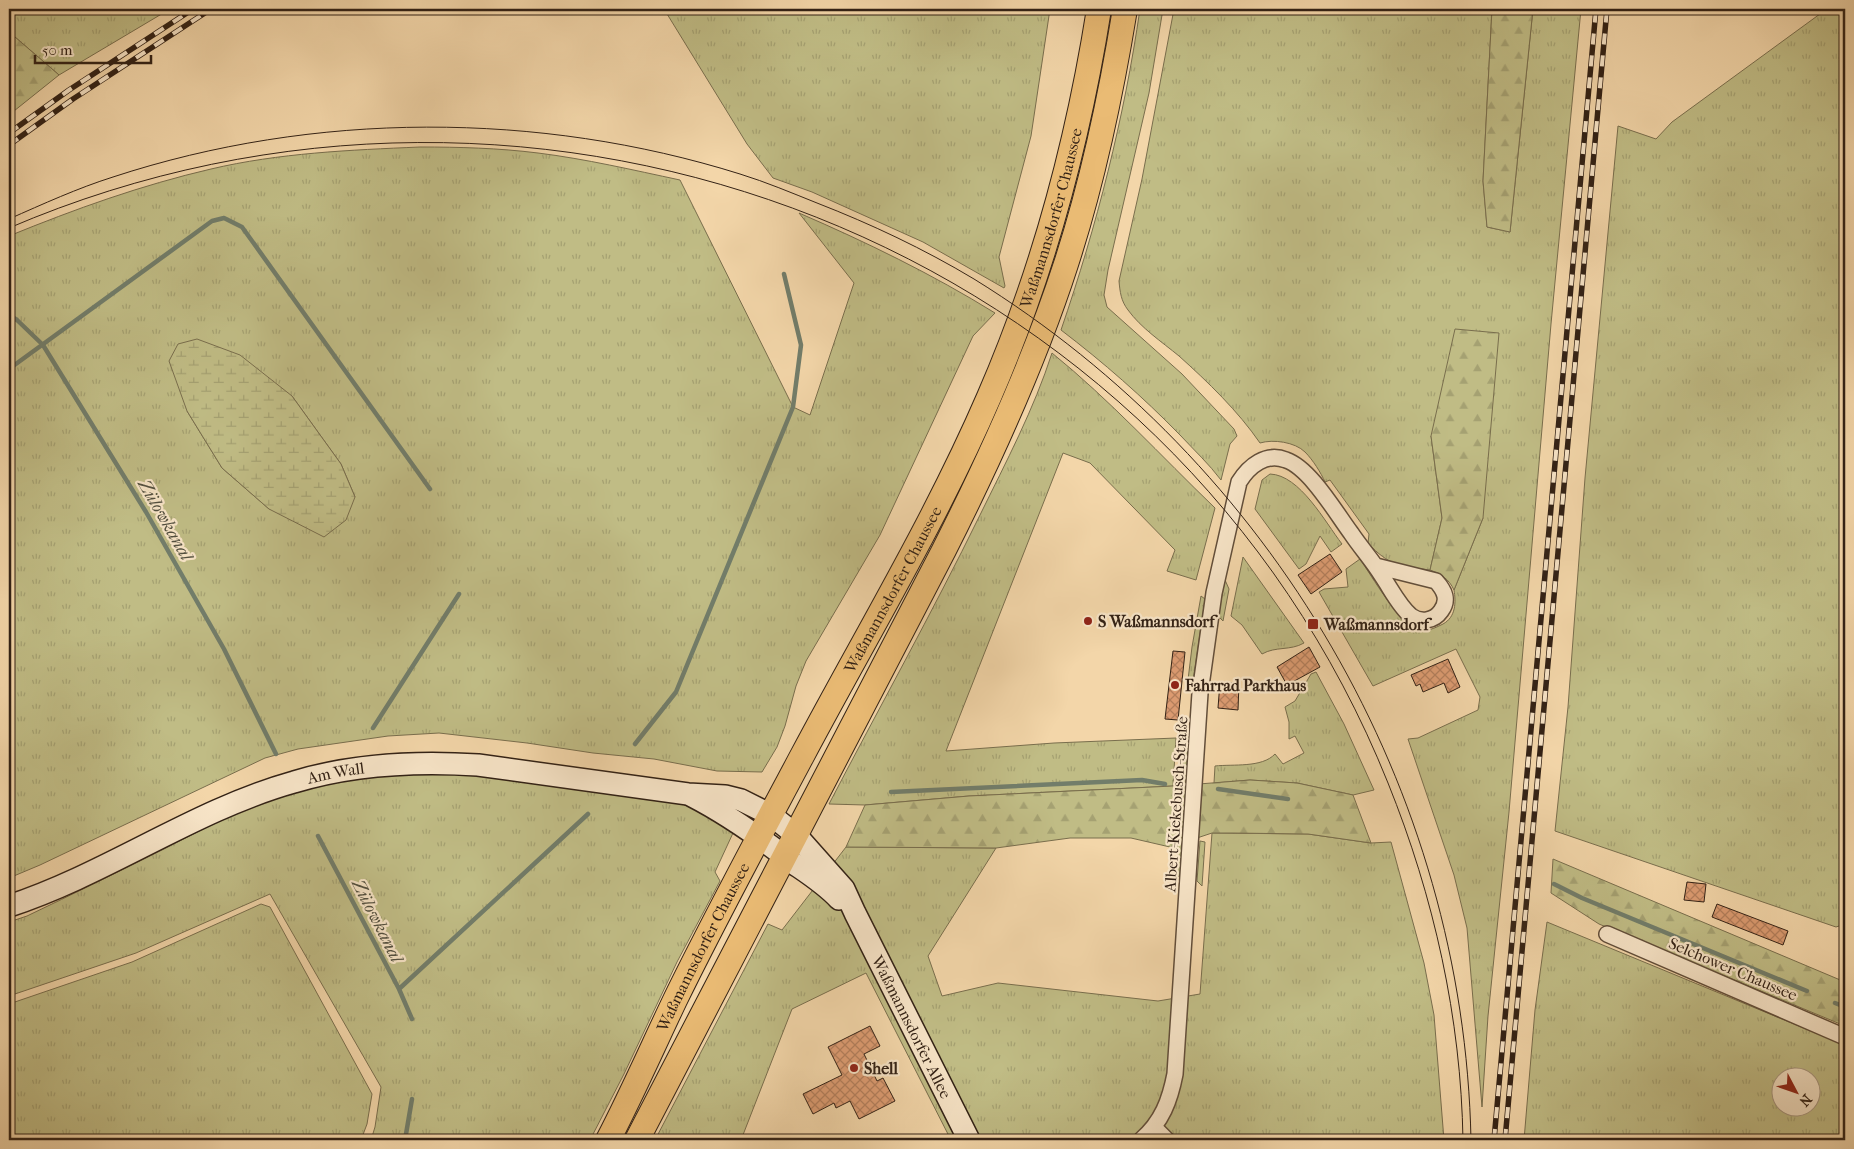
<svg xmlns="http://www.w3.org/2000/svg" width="1854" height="1149" font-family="'IM FELL French Canon',serif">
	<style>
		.grass { fill: url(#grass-tufts); stroke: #796e4d; fill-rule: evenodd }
		.forest { fill: url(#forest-firs); stroke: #796e4d }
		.wetland { fill: url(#wetland-marsh); stroke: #796e4d }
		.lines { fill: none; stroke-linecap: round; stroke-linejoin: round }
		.stream { stroke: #727d6a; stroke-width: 4.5 }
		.building { fill: url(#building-cross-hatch); stroke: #322115 }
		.street-casing { stroke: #624e3a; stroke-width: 18 }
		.secondary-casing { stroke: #322115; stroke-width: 24 }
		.primary-casing { stroke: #322115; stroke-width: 26 }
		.street { stroke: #f7e4c7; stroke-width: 15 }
		.secondary { stroke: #f7e4c7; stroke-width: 21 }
		.primary { stroke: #eabb74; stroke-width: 24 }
		.tram { stroke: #322115; stroke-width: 1 }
		.rail-casing { stroke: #322115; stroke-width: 5.5 }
		.rail { stroke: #f7e4c7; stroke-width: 4; stroke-dasharray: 11; stroke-linecap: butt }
		.poi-dot { fill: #8f2418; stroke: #f7e4c7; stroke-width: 2 }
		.labels { text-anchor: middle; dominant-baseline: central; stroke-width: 4.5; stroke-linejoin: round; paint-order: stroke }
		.street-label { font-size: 16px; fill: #322115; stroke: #f7e4c7 }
		.poi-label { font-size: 16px; font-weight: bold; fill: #322115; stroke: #f7e4c7; text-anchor: start }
		.water-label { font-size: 18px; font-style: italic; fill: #524f3f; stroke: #f7e4c7 }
	</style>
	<defs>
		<pattern id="grass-tufts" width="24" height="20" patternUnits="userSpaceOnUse" patternTransform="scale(1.25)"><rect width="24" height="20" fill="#c0bc85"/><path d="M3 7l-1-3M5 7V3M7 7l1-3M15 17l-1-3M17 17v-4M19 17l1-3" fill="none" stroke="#a5a172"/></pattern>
		<pattern id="forest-firs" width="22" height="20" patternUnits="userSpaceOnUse" patternTransform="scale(1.25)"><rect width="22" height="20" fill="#c0bc85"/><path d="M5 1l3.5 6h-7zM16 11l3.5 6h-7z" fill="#a5a172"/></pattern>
		<pattern id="wetland-marsh" width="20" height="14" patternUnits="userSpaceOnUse" patternTransform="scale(1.25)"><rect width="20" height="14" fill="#c0bc85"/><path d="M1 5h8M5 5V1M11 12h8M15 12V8" fill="none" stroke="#a5a172"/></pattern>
		<pattern id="building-cross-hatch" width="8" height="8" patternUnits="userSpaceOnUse" patternTransform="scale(1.25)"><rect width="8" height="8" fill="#dd9c72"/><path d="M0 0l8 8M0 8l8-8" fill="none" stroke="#b47f5c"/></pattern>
	</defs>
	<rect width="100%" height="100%" fill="#f3d6a9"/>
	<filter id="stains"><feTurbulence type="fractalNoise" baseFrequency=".004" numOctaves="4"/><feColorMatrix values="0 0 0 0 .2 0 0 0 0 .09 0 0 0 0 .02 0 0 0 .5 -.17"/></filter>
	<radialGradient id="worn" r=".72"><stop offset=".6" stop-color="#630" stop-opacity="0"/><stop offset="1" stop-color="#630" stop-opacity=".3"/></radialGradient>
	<path class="grass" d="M 9,9 L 170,9 L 59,75 L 15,37 L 9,36 Z
		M 664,9 L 1050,9 L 1031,136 L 999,257 L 1005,286 L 1004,288 L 923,242 L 812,192 L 773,178 L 747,144 Z
		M 1140,9 L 1163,9 L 1149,93 L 1108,270 L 1104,295 L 1107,307 L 1182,374 L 1234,429 L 1237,436 L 1230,444 L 1221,480 C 1209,464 1194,450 1180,435 C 1143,397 1103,362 1061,330 C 1097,225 1124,119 1140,9 Z
		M 1174,9 L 1492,9 L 1483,181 L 1487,227 L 1510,232 L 1533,9 L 1581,9 L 1551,324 L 1509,812 L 1488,1016 L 1482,1107 L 1467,928 L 1454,875 L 1408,739 L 1418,738 L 1478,710 L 1480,697 L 1456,649 L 1373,686 L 1319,592 L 1324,589 L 1348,587 L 1346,569 L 1360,559 C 1371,575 1400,625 1418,630 C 1427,632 1435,628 1443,624 C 1456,617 1456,602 1454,590 L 1483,518 L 1431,436 L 1442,518 L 1430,570 C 1400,566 1389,566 1368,543 L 1369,534 L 1330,480 L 1325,482 C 1321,473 1313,460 1305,452 C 1295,442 1273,439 1260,443 C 1238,411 1208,382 1179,356 C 1162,342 1141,328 1128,310 C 1121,301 1120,292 1119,281 L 1142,179 Z
		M 1832,9 L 1842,10 L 1845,13 L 1845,924 L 1836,927 L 1555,831 L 1568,707 L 1585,478 L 1618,126 L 1656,139 L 1672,122 L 1824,11 Z
		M 420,147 C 459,147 498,148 538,153 C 586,159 633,170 680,180 L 793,407 L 810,415 L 854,283 L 799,213 C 866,242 932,274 995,313 L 973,336 L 880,535 L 806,661 L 796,686 L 785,726 L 777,747 L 762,772 L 717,771 L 654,759 L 593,753 L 527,743 L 439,733 L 388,736 L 298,749 L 265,758 L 40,865 L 9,878 L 9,236 C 75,209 142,185 211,169 C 279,153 350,150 420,147 ZM 292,396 L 341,464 L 355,497 L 269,509 L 222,468 L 187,411 Z
		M 1052,353 C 1110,400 1161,456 1215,508 L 1196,580 L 1167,571 L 1175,550 L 1090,463 L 1063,453 L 946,751 L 1054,743 L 1176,738 L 1173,786 L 969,796 L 865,805 L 829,804 C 879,708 932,613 980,515 C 1006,462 1034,409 1052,353 Z
		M 1270,474 C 1300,475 1325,522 1342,544 L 1331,552 L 1320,536 L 1306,564 L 1299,569 L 1255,509 L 1262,480 Z
		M 1243,557 L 1304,643 C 1290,651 1276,646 1262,654 L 1242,625 L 1231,616 Z
		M 1225,580 L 1229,589 L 1223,621 L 1218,616 Z
		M 1201,596 L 1205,599 L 1192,689 L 1187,688 L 1192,647 Z
		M 1316,672 L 1344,724 L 1374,790 L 1353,795 L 1297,783 L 1250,780 L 1214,783 L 1215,766 C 1233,764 1262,768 1275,754 L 1283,764 L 1304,753 L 1295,736 L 1289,739 L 1289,722 L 1285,707 L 1295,701 L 1311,674 Z
		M 1184,742 L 1188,746 L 1185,798 L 1180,799 Z
		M 431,773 L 478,774 L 589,791 L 624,794 L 681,803 L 696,807 L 728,826 L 733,833 L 715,872 L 720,881 L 677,962 L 624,1074 L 590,1140 L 371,1140 L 375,1127 L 381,1087 L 270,894 L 136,953 L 9,996 L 9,922 L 27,916 C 73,894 118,872 164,849 C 209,826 254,802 303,788 C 345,777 388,774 431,773 Z
		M 1180,807 L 1185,809 L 1180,875 L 1175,880 Z
		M 1212,833 L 1308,834 L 1371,843 L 1391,842 L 1424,963 L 1434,1015 L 1444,1140 L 951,1140 L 866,973 L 792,1009 L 741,1140 L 655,1140 L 768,924 L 782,930 L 846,847 L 996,848 L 928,956 L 942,996 L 998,983 L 1158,1001 L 1200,994 Z
		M 1200,841 L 1205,842 L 1202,886 L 1197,881 Z
		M 261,904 L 270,907 L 372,1094 L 367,1124 L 361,1140 L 9,1140 L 9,1004 L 132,962 Z
		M 1547,922 L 1845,1045 L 1845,1140 L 1524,1140 L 1535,1010 ZM 1782,1076 L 1812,1076 L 1812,1106 L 1782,1106 Z"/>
	<path class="forest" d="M 1492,9 L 1533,9 L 1510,232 L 1487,227 L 1483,181 Z
		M 9,36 L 15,37 L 59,75 L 9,115 Z
		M 1455,329 L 1499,333 L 1483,518 L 1454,590 C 1449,579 1441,574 1430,570 L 1442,518 L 1431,436 Z
		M 1250,780 L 1297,783 L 1353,795 L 1371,843 L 1308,834 L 1232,833 L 1212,833 L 1170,847 L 1131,838 L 1070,838 L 996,848 L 846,847 L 865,805 L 969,796 L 1173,786 Z
		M 1553,859 L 1845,982 L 1845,1026 L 1599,924 L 1551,893 Z"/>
	<path class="wetland" d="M 197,339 L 240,355 L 292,396 L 341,464 L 355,497 L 346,520 L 324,537 L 269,509 L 222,468 L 187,411 L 169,361 L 178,344 Z"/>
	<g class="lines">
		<path class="stream" d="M 9,315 L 17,320 L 43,345 L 146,512 L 224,649 L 276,754
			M 9,369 L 212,221 L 224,218 L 242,227 L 430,489
			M 373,728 L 459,594
			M 635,744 L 676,692 L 793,407 L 801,345 L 784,274
			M 1218,789 L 1288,799
			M 891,792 L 1142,780 L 1165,784
			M 318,836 L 399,989 L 412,1019
			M 1554,884 L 1582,898 L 1807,991
			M 399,989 L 588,814
			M 1835,1003 L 1845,1007
			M 405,1140 L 412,1099"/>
	</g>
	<path class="building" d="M 1330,554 L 1342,572 L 1311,594 L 1298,575 Z
		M 1309,647 L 1320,667 L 1287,685 L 1277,667 Z
		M 1173,651 L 1185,652 L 1178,720 L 1165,719 Z
		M 1448,659 L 1460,687 L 1448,693 L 1444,683 L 1423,692 L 1420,684 L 1416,686 L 1411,675 Z
		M 1220,682 L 1239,683 L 1238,710 L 1218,708 Z
		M 1687,882 L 1706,884 L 1704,902 L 1684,900 Z
		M 1717,904 L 1788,931 L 1783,945 L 1712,917 Z
		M 870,1026 L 880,1046 L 864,1054 L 877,1081 L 883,1078 L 895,1101 L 859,1119 L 850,1101 L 836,1108 L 834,1103 L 813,1114 L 803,1094 L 842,1075 L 828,1047 Z"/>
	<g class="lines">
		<g class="street-casing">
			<path id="street" d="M 1607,934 L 1845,1037
				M 1154,1127 L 1167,1140
				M 1141,1140 C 1162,1122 1170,1100 1175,1074 L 1200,693 L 1214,593 L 1239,482 C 1249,466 1266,452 1286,460 C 1310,468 1336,513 1351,533 C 1361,548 1373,561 1382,576 C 1391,589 1399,606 1411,616 C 1421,623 1434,621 1441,611 C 1449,600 1445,591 1436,581 L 1376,566"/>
		</g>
		<g class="secondary-casing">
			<g id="secondary">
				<path d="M 692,796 C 729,815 761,838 793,863 C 809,874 825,884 839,899"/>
				<path id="s1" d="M 9,906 C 107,874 194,810 294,782 C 353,764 416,761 478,765 L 688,794 L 725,796 L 741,800 L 771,815 L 796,835 L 844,889 L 855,913 L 969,1140"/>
			</g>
		</g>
		<g class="primary-casing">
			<g id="primary">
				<path id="s2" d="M 608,1140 C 632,1094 653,1046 675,1000 C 715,918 759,837 802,756 C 865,637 935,522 989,397 C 1043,273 1078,142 1099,9"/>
				<path d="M 637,1140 L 944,550 C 991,457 1034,363 1066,264 C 1093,181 1111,95 1125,9"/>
			</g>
		</g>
		<use href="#street" class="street"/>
		<use href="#secondary" class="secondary"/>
		<use href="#primary" class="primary"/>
		<path class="tram" d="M 9,219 C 43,204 78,188 113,177 C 314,111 539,111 740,174 C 766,182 792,193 817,203 C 871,224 924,249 974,279 C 1272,463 1464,789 1471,1140
			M 9,228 C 540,0 1171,242 1388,783 C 1434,897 1461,1018 1463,1140"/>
		<g class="rail-casing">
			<path id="rail" d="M 9,133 L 69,90 L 193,9
				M 9,145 L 73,99 L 211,9
				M 1494,1140 L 1596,9
				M 1505,1140 L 1607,9"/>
		</g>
		<use href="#rail" class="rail"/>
	</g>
	<g class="poi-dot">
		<circle cx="1088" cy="621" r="5"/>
		<rect x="1307" y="618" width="12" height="12" rx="2.5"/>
		<circle cx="1175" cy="685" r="5"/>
		<circle cx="854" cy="1068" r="5"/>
	</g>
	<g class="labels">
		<g class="street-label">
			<text stroke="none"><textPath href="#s2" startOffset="1025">Waßmannsdorfer Chaussee</textPath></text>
			<text stroke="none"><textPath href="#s2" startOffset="620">Waßmannsdorfer Chaussee</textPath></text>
			<text stroke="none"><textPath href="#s1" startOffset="354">Am Wall</textPath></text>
			<text transform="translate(1176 804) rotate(-86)">Albert-Kiekebusch-Straße</text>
			<text stroke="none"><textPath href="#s2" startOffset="215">Waßmannsdorfer Chaussee</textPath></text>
			<text transform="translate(1733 969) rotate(23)">Selchower Chaussee</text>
			<text stroke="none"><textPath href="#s1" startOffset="1054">Waßmannsdorfer Allee</textPath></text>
		</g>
		<g class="poi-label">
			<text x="1098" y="621">S Waßmannsdorf</text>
			<text x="1324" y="624">Waßmannsdorf</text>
			<text x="1185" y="685">Fahrrad Parkhaus</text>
			<text x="864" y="1068">Shell</text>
		</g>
		<g class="water-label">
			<text transform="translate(165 520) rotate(60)">Zülowkanal</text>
			<text transform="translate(377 921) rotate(63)">Zülowkanal</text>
		</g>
	</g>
	<rect width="1854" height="1149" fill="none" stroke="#f3d6a9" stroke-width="30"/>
	<rect x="10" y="10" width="1834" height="1129" fill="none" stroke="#322115" stroke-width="2.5"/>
	<rect x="15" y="15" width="1824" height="1119" fill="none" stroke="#322115"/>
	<g transform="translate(1796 1092) rotate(131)"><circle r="24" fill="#f7e4c7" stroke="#a89680"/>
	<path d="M0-4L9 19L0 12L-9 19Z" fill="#8f2418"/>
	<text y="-8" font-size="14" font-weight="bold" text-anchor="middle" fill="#322115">N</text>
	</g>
	<path d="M35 55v8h116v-8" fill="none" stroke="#322115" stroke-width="2.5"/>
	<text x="42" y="55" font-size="15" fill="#322115" stroke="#f7e4c7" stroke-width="4" paint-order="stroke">50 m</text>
	<rect width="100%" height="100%" filter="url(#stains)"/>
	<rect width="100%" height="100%" fill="url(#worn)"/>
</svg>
